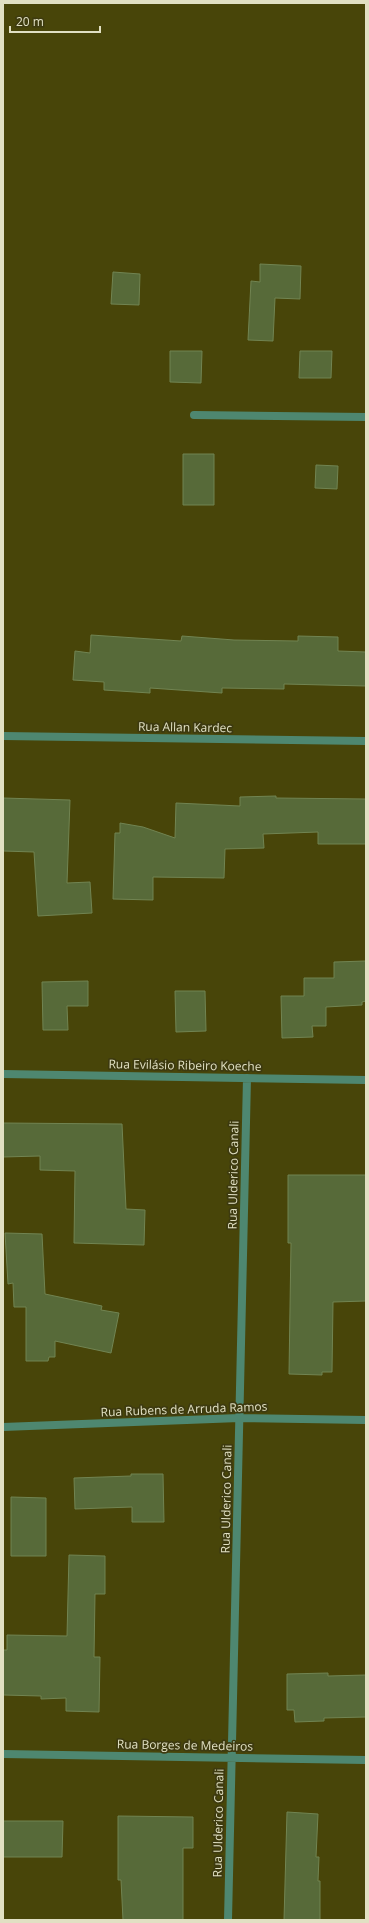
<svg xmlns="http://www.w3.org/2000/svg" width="369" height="1923" font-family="'Open Sans',sans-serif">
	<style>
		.building { fill: #576a39; stroke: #718452 }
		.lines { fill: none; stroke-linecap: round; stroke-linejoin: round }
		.street { stroke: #4e8770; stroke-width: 8 }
		.labels { text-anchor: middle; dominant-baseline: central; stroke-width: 3.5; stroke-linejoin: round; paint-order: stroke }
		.street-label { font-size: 12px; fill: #e1e0c3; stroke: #3d3a10 }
	</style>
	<rect width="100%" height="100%" fill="#484509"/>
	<path class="building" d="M 260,264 L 301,266 L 300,299 L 275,298 L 273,341 L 248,340 L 251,281 L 260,282 Z
		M 113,272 L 140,274 L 139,305 L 111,304 Z
		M 170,351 L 202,351 L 201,383 L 170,382 Z
		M 300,351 L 332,351 L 331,378 L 299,378 Z
		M 183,454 L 214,454 L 214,505 L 183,505 Z
		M 316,465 L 338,466 L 337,489 L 315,488 Z
		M 91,635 L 181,641 L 182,636 L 234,640 L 298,641 L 298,636 L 338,637 L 338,651 L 366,652 L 366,686 L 284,684 L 284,689 L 222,688 L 222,693 L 150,688 L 150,693 L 104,690 L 104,682 L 73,680 L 75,651 L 90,653 Z
		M 276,796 L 276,798 L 366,799 L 366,844 L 318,844 L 318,832 L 263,834 L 264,848 L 225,849 L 224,878 L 153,877 L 153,900 L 113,899 L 115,833 L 120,833 L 120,823 L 143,827 L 175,838 L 176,803 L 240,806 L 240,797 Z
		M 3,798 L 70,800 L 67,883 L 90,882 L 92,913 L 38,916 L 34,852 L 3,851 Z
		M 366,961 L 366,1001 L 362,1002 L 362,1005 L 326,1007 L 326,1026 L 312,1026 L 313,1037 L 282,1038 L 281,996 L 304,996 L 304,978 L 334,978 L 334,962 Z
		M 88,981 L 88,1006 L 67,1006 L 68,1030 L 43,1030 L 42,982 Z
		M 175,991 L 205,991 L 206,1031 L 176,1032 Z
		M 3,1123 L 122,1124 L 126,1209 L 145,1210 L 144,1245 L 74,1243 L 75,1171 L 40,1170 L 40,1156 L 3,1157 Z
		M 288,1175 L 366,1175 L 366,1301 L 333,1302 L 332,1372 L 322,1372 L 322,1375 L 289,1374 L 291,1243 L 288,1243 Z
		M 5,1233 L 42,1234 L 45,1294 L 102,1306 L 101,1310 L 119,1313 L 111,1353 L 55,1341 L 55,1357 L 49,1357 L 48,1361 L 26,1361 L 26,1307 L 14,1307 L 13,1283 L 8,1284 Z
		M 131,1474 L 163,1474 L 164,1522 L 132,1522 L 132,1507 L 75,1509 L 74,1478 L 131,1476 Z
		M 11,1497 L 46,1498 L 46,1556 L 11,1556 Z
		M 69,1555 L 105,1556 L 105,1594 L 95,1594 L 94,1657 L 100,1657 L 99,1712 L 66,1711 L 66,1698 L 41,1699 L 41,1696 L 3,1695 L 3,1650 L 7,1650 L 7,1635 L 67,1636 Z
		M 328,1673 L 328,1676 L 366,1675 L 366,1717 L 324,1718 L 324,1721 L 295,1722 L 294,1710 L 287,1710 L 287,1674 Z
		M 287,1812 L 318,1814 L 316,1857 L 319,1857 L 318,1881 L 320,1881 L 320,1920 L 284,1920 Z
		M 118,1816 L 193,1817 L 193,1848 L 183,1848 L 183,1920 L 123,1920 L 121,1880 L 118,1880 Z
		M 3,1821 L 63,1821 L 62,1857 L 3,1857 Z"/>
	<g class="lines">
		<path class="street" d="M 194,415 L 366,417
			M 3,736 L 366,741
			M 3,1074 L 366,1080
			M 3,1427 L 239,1418 L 366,1420
			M 3,1754 L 366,1760
			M 228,1920 L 247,1078"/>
	</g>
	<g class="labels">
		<g class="street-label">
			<text transform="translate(185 727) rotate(1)">Rua Allan Kardec</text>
			<text transform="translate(185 1065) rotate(1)">Rua Evilásio Ribeiro Koeche</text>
			<text transform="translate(233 1175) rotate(-89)">Rua Ulderico Canali</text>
			<text transform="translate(184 1409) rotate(-2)">Rua Rubens de Arruda Ramos</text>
			<text transform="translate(226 1499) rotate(-89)">Rua Ulderico Canali</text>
			<text transform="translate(185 1745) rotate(1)">Rua Borges de Medeiros</text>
			<text transform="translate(218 1823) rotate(-89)">Rua Ulderico Canali</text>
		</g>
	</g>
	<rect width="369" height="1923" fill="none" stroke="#e1e0c3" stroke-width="8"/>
	<path d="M10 26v6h90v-6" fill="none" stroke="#e1e0c3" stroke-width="2"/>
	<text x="16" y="26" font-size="12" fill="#e1e0c3" stroke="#3d3a10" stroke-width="3" paint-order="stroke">20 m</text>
</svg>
